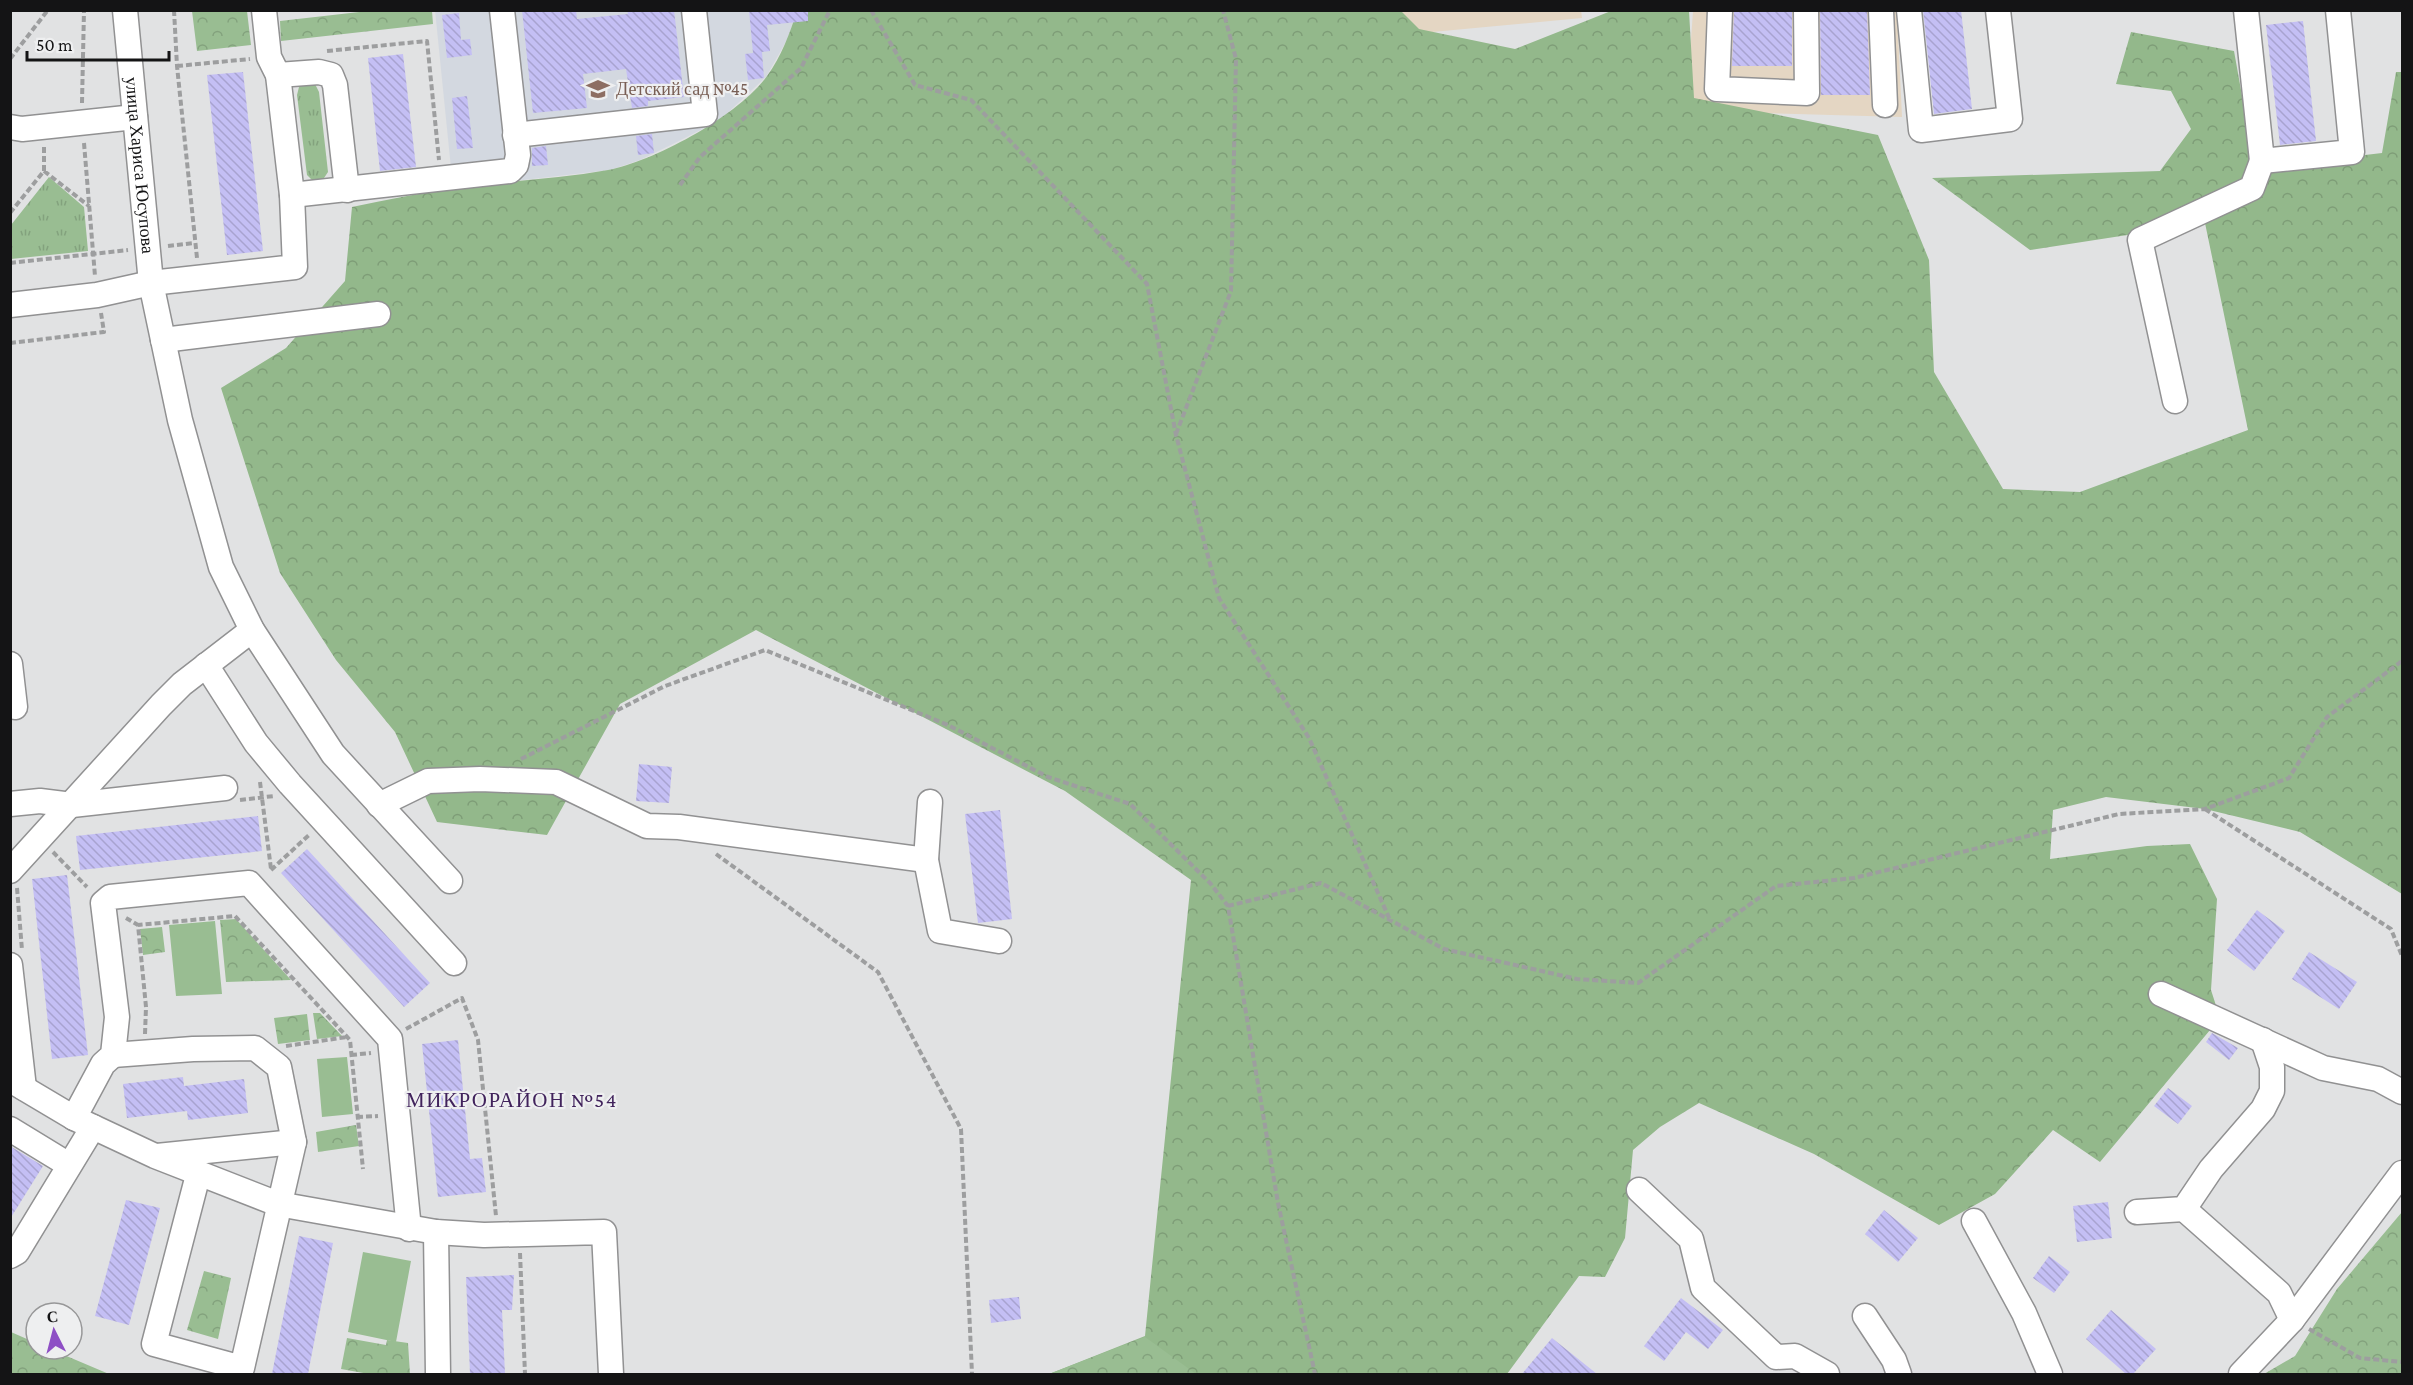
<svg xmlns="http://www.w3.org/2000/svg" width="2413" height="1385" font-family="'Crimson Pro',serif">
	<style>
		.commercial { fill: #e4d6c3 }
		.built { fill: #d3d8e0 }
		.grass { fill: url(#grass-tufts) }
		.forest { fill: url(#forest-crowns) }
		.park { fill: url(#park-crowns) }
		.garden { fill: #99bd92 }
		.building { fill: url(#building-back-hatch) }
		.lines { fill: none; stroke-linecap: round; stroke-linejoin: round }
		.minor-casing { stroke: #919192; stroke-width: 27 }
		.path { stroke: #9d9e9f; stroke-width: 4; stroke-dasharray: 6 3; stroke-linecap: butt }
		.minor { stroke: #fff; stroke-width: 24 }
		.labels { text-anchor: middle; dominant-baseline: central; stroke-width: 4.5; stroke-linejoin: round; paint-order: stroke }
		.education-label { font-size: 18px; fill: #785e54; stroke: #eeeff0; text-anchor: start }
		.street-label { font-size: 18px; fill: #141415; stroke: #eeeff0 }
		.quarter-label { font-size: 21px; letter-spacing: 1.5px; fill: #41235c; stroke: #eeeff0 }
	</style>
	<defs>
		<pattern id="grass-tufts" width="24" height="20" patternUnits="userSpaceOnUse" patternTransform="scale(1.5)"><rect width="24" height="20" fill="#99bd92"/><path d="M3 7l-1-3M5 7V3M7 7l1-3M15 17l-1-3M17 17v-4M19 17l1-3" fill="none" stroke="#83a27d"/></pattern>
		<pattern id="forest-crowns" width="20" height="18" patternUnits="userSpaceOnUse" patternTransform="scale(1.5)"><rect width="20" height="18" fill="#93b88b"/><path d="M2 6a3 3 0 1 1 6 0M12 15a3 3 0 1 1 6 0" fill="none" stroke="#7e9d77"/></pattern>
		<pattern id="park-crowns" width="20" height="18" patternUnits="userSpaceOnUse" patternTransform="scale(1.5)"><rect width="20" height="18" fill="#99bd92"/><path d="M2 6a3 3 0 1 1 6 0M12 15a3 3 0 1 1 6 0" fill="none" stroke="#83a27d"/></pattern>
		<pattern id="building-back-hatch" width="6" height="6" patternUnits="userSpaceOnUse" patternTransform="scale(1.5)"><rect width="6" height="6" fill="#c4bff4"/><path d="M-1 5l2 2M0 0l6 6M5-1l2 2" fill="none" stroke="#a8a3d0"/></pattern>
	</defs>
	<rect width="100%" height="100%" fill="#e1e2e3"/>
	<path class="commercial" d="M 1581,10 L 1582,18 L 1400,35 L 1398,11 Z
		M 1693,11 L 1897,11 L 1902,117 L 1686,111 Z"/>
	<path class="built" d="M 435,10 L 797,11 L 788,38 L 766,77 L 720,120 L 679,141 L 640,160 L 610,170 L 453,188 Z"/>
	<path class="grass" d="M 305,82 L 315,84 L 319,92 L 328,172 L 322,181 L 315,183 L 307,175 L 297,95 L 299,87 Z
		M 49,177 L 84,207 L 88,251 L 11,259 L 11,225 Z"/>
	<path class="forest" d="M 797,11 L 1401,11 L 1419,29 L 1515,49 L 1611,11 L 1689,11 L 1694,98 L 1878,135 L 1929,260 L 1934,372 L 2003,489 L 2080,492 L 2248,430 L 2205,223 L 2030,250 L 1932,178 L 2160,171 L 2191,129 L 2171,91 L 2116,84 L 2131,32 L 2234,51 L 2255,168 L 2382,153 L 2396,72 L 2402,72 L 2402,894 L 2300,832 L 2205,809 L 2106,797 L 2053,810 L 2050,859 L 2147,846 L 2190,844 L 2217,899 L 2211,990 L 2220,1018 L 2100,1162 L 2053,1130 L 1995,1194 L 1939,1225 L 1814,1154 L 1699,1103 L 1660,1127 L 1633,1150 L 1625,1238 L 1605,1277 L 1579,1276 L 1507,1374 L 1049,1374 L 1145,1336 L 1191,880 L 1065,791 L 756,630 L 620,704 L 547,835 L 437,822 L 395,732 L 336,660 L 280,573 L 221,388 L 286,348 L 345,281 L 352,207 C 386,200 420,193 455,188 C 506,181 558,179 608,170 C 655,161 739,115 767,76 C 781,57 790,33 797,11 Z"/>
	<path class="park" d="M 192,11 L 247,11 L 251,45 L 197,51 Z
		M 368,11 L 432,11 L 433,24 L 281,41 L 280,21 Z
		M 236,919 L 291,980 L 226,982 L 220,920 Z
		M 162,927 L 165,952 L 143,955 L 140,929 Z
		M 313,1013 L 320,1013 L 342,1036 L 317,1039 Z
		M 307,1014 L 310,1040 L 278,1044 L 274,1018 Z
		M 356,1125 L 359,1146 L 318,1152 L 316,1132 Z
		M 2402,1212 L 2402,1374 L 2264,1374 L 2295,1356 L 2337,1289 Z
		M 204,1271 L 231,1278 L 218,1339 L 187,1330 Z
		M 11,1332 L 36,1343 L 36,1349 L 50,1349 L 109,1374 L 11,1374 Z
		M 1145,1337 L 1196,1374 L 1049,1374 Z
		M 347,1338 L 386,1345 L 387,1340 L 408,1343 L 410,1374 L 369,1374 L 341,1369 Z"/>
	<path class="garden" d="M 215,921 L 222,994 L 176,996 L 169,925 Z
		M 347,1057 L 353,1114 L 322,1117 L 317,1059 Z
		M 363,1252 L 411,1261 L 396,1342 L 348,1332 Z"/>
	<path class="building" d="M 522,10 L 576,10 L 577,19 L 628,14 L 627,10 L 674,10 L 684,97 L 648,101 L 648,106 L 632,108 L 626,69 L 583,74 L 587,108 L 533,113 Z
		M 749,10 L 808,10 L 808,21 L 767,25 L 770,51 L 762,52 L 764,78 L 748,80 L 745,54 L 753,53 Z
		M 1734,10 L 1792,10 L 1792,66 L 1732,66 Z
		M 1820,10 L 1867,10 L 1870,95 L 1821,95 Z
		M 1923,10 L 1961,10 L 1972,109 L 1934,114 Z
		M 459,13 L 461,40 L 470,39 L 472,55 L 447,58 L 442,15 Z
		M 2303,21 L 2316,141 L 2280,145 L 2266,25 Z
		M 403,54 L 416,167 L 380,171 L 368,58 Z
		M 243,72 L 263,251 L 227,255 L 207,75 Z
		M 467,96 L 473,148 L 457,149 L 452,98 Z
		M 652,134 L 654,153 L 638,155 L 636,136 Z
		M 546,146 L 548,165 L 532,166 L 532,148 Z
		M 639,764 L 672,767 L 669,803 L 636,801 Z
		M 1000,810 L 1012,919 L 978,923 L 965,814 Z
		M 258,816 L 262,851 L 80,870 L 76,836 Z
		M 307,849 L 430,983 L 404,1007 L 281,873 Z
		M 67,875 L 88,1055 L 52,1059 L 32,879 Z
		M 2257,910 L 2285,931 L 2254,971 L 2227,950 Z
		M 2309,952 L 2357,982 L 2339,1009 L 2292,979 Z
		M 2212,1033 L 2238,1048 L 2229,1060 L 2206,1042 Z
		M 458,1040 L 470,1159 L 482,1158 L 486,1192 L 438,1197 L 422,1044 Z
		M 183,1077 L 184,1086 L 244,1079 L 248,1113 L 188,1120 L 187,1111 L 127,1118 L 123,1084 Z
		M 2168,1088 L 2192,1106 L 2178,1124 L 2154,1106 Z
		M 10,1146 L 43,1166 L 10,1219 Z
		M 126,1200 L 160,1208 L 129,1325 L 95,1316 Z
		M 2108,1202 L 2112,1238 L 2077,1242 L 2073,1206 Z
		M 1884,1210 L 1918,1238 L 1898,1262 L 1865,1234 Z
		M 299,1236 L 333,1243 L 308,1374 L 272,1374 Z
		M 2049,1256 L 2070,1272 L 2054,1293 L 2033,1278 Z
		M 514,1275 L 512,1310 L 502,1310 L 505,1374 L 470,1374 L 466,1277 Z
		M 1019,1297 L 1021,1319 L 991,1323 L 989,1300 Z
		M 1681,1298 L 1723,1330 L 1708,1349 L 1686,1332 L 1664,1361 L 1644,1346 Z
		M 2111,1310 L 2156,1349 L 2133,1374 L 2126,1374 L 2086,1339 Z
		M 1552,1338 L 1597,1374 L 1522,1374 Z"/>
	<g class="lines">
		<g class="minor-casing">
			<g id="minor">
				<path id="s1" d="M 125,10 L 151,283 L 180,420 L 221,567 L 252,630 L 333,754 L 450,881"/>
				<path d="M 1720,10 L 1717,89 L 1807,93 L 1806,10"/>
				<path d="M 1881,10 L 1885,105"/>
				<path d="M 1909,10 L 1921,130 L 2010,119 L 1998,10"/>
				<path d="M 2246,10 L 2262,161 L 2352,152 L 2338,10"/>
				<path d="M 278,75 L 319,72 L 331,75 L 335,85 L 347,190"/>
				<path d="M 10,127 L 22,129 L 135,117"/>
				<path d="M 515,135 L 705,114 L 694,10"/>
				<path d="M 292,195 L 510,171 L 516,165 L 518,155 L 502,10"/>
				<path d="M 10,305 L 97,295 L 151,283 L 295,267 L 292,195 L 278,75 L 269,57 L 264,10"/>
				<path d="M 163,340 L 378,314"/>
				<path d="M 2175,401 L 2140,240 L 2252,188 L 2262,161"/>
				<path d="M 10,664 L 15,707"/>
				<path d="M 206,665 L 256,743 L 290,784 L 454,963"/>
				<path d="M 930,802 L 926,860 L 940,931 L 999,941"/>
				<path d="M 10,804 L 40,801 L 72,805 L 225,788"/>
				<path d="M 379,805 L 428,781 L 480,779 L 556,782 L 647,826 L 679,827 L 926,860"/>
				<path d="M 10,871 L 161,705 L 182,684 L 252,630"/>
				<path d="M 10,965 L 24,1088"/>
				<path d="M 2161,994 L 2323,1068 L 2378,1079 L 2402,1092"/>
				<path d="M 113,1055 L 193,1049 L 255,1048 L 279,1067 L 294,1142 L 242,1368 L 154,1344 L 198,1175"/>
				<path d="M 10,1080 L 74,1118 L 155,1156 L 278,1204 L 436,1232 L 484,1235 L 604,1232 L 611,1374"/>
				<path d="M 74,1118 L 103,1064 L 113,1055 L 117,1017 L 103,903 L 110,897 L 249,883 L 390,1039 L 409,1229"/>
				<path d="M 10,1129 L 69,1165"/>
				<path d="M 157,1156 L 294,1142"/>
				<path d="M 1639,1190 L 1691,1239 L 1703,1288 L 1776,1357 L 1795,1356 L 1827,1374"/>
				<path d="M 2184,1209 L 2279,1293 L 2292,1320"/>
				<path d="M 2137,1212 L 2184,1209 L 2211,1169 L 2263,1109 L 2272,1091 L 2272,1067 L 2263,1040"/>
				<path d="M 1974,1221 L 2024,1313 L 2050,1374"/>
				<path d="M 436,1232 L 438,1374"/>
				<path d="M 10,1256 L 17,1252 L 93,1127"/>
				<path d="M 1865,1316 L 1894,1360 L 1899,1374"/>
				<path d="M 2241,1374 L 2292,1320 L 2402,1173"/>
			</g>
		</g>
		<path class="path" d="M 174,10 L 177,66 L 197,258
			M 871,10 L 915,85 L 971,100 L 1147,284 L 1176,435 L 1219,598 L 1309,738 L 1390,920
			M 327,51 L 427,41 L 439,160
			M 10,59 L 48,10
			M 177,66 L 250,59
			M 82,103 L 84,10
			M 84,143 L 95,276
			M 44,171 L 89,206
			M 680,185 L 700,157 L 801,68 L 830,10
			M 10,213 L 44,171 L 44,145
			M 168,246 L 194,243
			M 10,263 L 128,250
			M 10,343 L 104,332 L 101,313
			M 1176,434 L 1231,291 L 1236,59 L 1223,10
			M 521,759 L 665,686 L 765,650 L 948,725 L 1048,777 L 1130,804 L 1210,883 L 1228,906 L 1278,1203 L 1315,1374
			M 260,782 L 271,869
			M 240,800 L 274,796
			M 2205,809 L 2391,929 L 2402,956
			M 53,852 L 87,887
			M 716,854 L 878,972 L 961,1129 L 972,1374
			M 271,870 L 310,834
			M 17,888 L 22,950
			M 1228,906 L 1321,883 L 1444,949 L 1577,979 L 1638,983 L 1776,886 L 1854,878 L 2119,814 L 2205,809 L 2289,778 L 2327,717 L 2402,661
			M 126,918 L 138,925
			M 406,1029 L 462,998 L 478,1040 L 496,1216
			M 145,1034 L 146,1007 L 138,925 L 235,916 L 350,1040 L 363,1169
			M 286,1046 L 347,1037
			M 351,1055 L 371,1053
			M 357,1117 L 378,1116
			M 520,1253 L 525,1374
			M 2309,1329 L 2360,1358 L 2402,1362"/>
		<use href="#minor" class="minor"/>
	</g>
	<defs>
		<g id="school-bare" transform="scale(1.8)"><path d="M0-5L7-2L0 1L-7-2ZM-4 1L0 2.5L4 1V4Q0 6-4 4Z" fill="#8d6e63" stroke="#eeeff0" stroke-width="2.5" paint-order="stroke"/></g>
	</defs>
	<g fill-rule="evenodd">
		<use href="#school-bare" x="598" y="89"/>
	</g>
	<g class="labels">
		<g class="education-label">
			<text x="616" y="89">Детский сад №45</text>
		</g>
		<g class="street-label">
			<text stroke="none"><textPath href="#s1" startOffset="156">улица Хариса Юсупова</textPath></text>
		</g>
		<g class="quarter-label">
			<text x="512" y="1100">МИКРОРАЙОН №54</text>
		</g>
	</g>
	<rect width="2413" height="1385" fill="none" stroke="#141415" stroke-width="24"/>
	<g transform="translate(54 1331) rotate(354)"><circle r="28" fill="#eeeff0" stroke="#979798" stroke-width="1.5"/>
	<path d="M0-4.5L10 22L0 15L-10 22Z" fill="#8e4fc5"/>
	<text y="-9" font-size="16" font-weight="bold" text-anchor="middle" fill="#141415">С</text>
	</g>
	<path d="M27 51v9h142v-9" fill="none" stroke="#141415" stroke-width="3"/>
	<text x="36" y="51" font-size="18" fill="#141415" stroke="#eeeff0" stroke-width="4.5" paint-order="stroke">50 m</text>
</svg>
